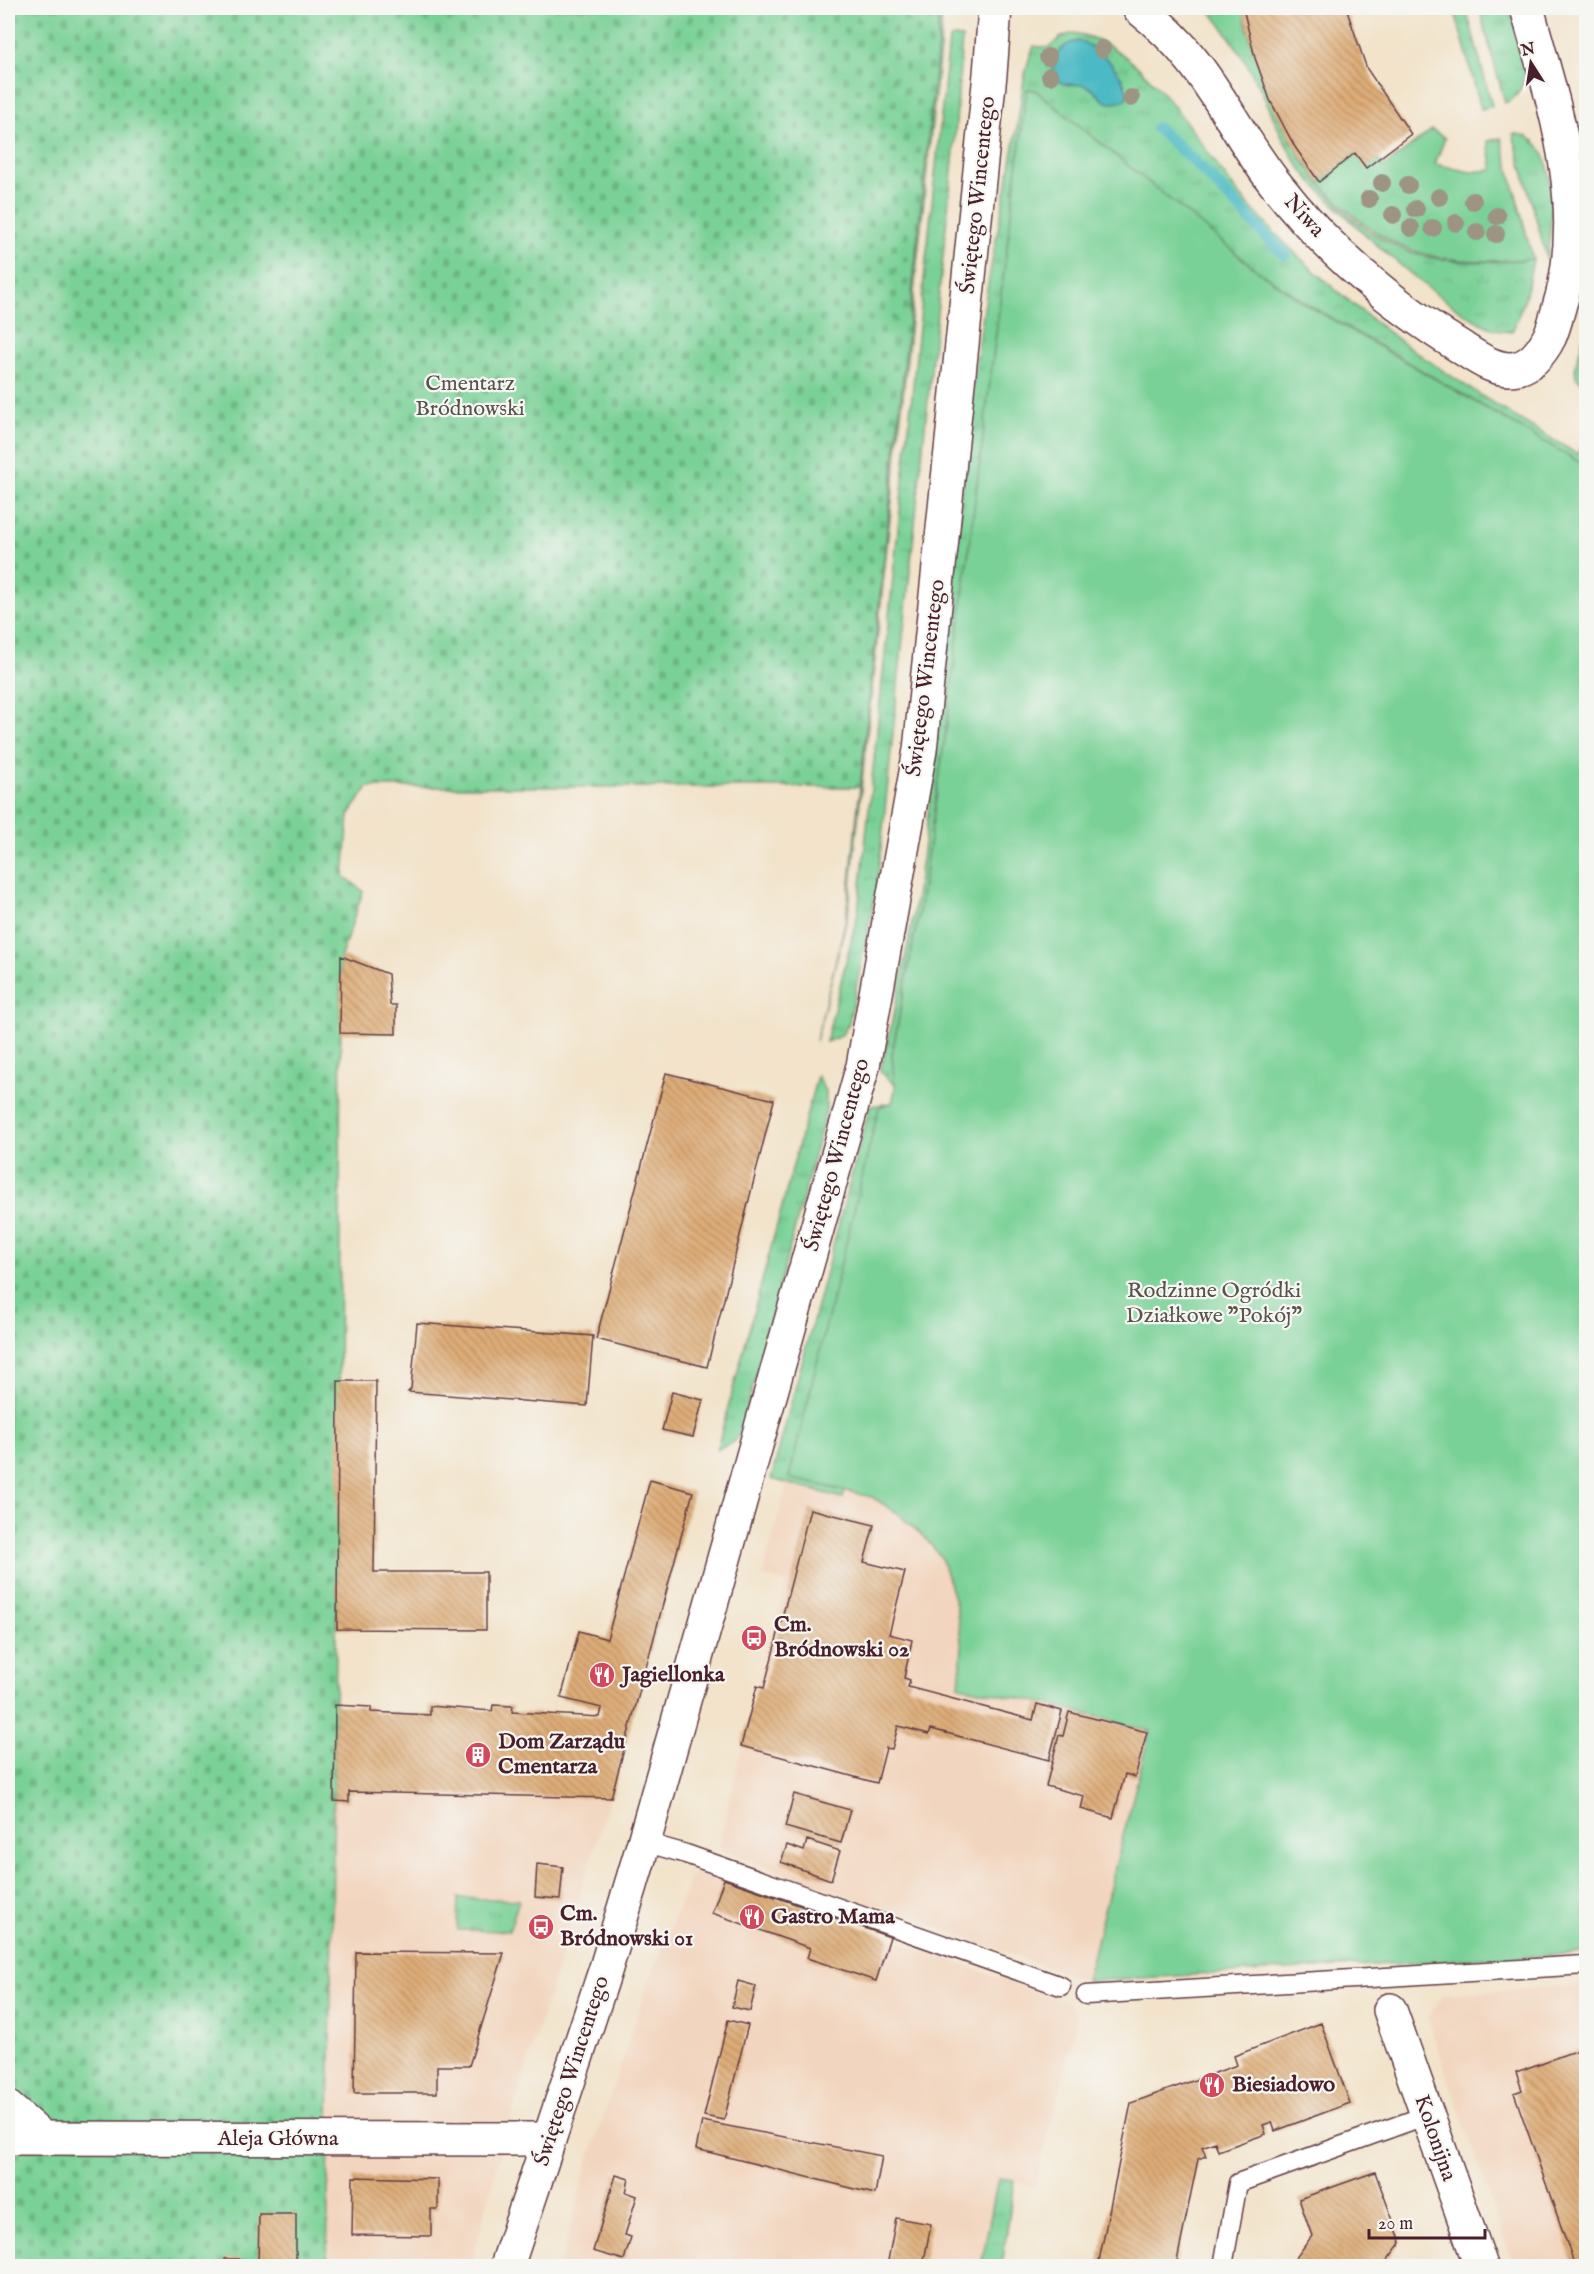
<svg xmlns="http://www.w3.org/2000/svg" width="1594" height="2274" font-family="'IM FELL English',serif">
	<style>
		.built { fill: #f2d5be }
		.grass { fill: url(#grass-tufts); stroke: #627861; stroke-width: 1.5 }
		.cemetery { fill: url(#cemetery-stones); stroke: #627861; stroke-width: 1.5 }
		.garden { fill: #7ad197; stroke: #627861; stroke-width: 1.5 }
		.water { fill: #4cbac4; stroke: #4b6c78; stroke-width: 1.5 }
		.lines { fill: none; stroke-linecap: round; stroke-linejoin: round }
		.stream { stroke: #4cbac4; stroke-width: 12 }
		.building { fill: url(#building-back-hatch) }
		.service-casing { stroke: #633c43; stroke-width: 21 }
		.pedestrian-casing { stroke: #633c43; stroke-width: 30 }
		.minor-casing { stroke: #633c43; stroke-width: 36 }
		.tertiary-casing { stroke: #633c43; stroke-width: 36 }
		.service { stroke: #fff; stroke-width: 18 }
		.pedestrian { stroke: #fff; stroke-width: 27 }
		.minor { stroke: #fff; stroke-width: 33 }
		.tertiary { stroke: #fff; stroke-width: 33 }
		.tree { fill: #9d9484 }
		.labels { text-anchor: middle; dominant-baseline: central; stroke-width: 4.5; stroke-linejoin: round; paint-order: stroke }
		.street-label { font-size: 22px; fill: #4a1f2b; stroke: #f6f6f2 }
		.park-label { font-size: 22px; fill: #58544b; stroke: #f6f6f2 }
		.poi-label { font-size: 22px; font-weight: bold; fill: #4a1f2b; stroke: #f6f6f2; text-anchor: start }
	</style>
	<defs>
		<pattern id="grass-tufts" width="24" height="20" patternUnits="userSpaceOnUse" patternTransform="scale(1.5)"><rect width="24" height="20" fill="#7ad197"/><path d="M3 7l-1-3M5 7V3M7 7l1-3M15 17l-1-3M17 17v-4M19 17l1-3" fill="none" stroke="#6bb382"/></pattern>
		<pattern id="cemetery-stones" width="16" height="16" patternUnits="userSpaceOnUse" patternTransform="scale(1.5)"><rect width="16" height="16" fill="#7ad197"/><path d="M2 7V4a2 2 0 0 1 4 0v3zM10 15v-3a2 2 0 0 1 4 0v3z" fill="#6bb382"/></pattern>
		<pattern id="building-back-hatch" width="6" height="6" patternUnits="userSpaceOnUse" patternTransform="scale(1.5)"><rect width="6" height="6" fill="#dead78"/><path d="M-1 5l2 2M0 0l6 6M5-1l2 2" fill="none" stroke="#b68c63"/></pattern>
	</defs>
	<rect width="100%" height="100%" fill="#f6f6f2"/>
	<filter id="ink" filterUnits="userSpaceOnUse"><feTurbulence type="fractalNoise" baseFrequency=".0167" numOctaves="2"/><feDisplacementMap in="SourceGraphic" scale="12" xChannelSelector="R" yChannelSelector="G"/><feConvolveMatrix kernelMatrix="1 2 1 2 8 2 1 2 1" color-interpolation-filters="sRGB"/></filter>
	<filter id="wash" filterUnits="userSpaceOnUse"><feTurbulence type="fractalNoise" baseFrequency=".008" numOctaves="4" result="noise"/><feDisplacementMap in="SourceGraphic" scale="24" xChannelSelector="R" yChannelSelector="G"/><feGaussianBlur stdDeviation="1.35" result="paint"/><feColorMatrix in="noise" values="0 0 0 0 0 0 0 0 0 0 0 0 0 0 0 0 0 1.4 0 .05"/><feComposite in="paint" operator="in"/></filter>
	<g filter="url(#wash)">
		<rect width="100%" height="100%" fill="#f2e3ca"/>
		<path class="built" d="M 789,1478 L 872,1497 L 896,1512 L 925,1538 L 941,1557 L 956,1605 L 962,1647 L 959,1686 L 1053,1705 L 1150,1731 L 1086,1981 L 721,1850 L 719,1845 L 749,1715 L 786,1583 L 762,1576 Z
			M 349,1792 L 610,1798 L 504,2139 L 471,2266 L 327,2266 L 334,1801 Z
			M 702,1871 L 1067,2002 L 1078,2016 L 1035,2186 L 998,2179 L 981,2266 L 560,2266 L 587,2165 L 647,1986 L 692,1874 Z
			M 1586,1985 L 1586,2266 L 1513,2266 L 1428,2019 L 1443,1994 Z"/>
		<path class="grass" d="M 938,8 L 942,8 L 940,49 L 848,913 L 816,1041 L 846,920 L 938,43 Z
			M 1208,8 L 1243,8 C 1261,101 1317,222 1416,254 C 1453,265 1495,262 1533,259 L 1526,295 L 1513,330 C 1481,348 1323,199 1301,169 C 1284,145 1274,118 1262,92 C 1247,62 1229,34 1208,8 Z
			M 1454,8 L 1466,8 L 1492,106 L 1481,109 Z
			M 1479,8 L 1509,8 L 1510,10 C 1517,38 1541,86 1505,103 Z
			M 1073,33 C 1145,43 1196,142 1239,194 C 1336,307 1450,379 1577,454 L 1586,438 L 1586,466 L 1309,305 L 1259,272 L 1035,90 L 1027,89 L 945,738 L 919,912 L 892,1054 L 895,1085 L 880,1071 C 954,791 943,497 1001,214 C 1007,184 1013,153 1018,122 C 1022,95 1023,71 1034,46 L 1049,48 L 1060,38 Z
			M 953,37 L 962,38 L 954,151 L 877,886 L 849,1023 L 841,1036 L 826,1042 L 858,913 L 949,40 Z
			M 1513,134 C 1564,133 1551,226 1547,259 Z
			M 1586,328 L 1586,386 L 1576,377 L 1575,367 Z
			M 817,1076 L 826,1093 L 826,1111 L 741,1431 L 734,1442 L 717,1449 Z
			M 892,1103 L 789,1477 L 845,1491 L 843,1498 L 771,1479 L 870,1106 Z
			M 458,1898 L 519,1900 L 509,1931 L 457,1930 Z
			M 998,2178 L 1014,2180 L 1002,2266 L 981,2266 Z"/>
		<path class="cemetery" d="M 8,8 L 938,8 L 938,43 L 860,787 L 368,787 L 349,815 L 344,876 L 363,891 L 341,956 L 339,1436 L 327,2266 L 8,2266 Z"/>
		<path class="garden" d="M 1027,89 L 1035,90 L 1259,272 L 1309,306 L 1586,466 L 1586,1953 L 1086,1981 L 1150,1731 L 1053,1705 L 959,1686 L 962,1647 L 956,1605 L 941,1557 L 925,1538 L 896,1512 L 872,1497 L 789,1478 L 879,1107 L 892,1103 L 895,1089 L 892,1054 L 919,912 L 945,738 Z
			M 1432,130 L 1445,138 L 1435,164 L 1470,172 L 1493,170 L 1488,141 L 1501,138 L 1533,259 C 1434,266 1388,257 1319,182 L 1355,153 L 1366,167 L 1377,159 L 1384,167 Z"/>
		<path class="water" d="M 1078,41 C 1096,43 1133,81 1126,99 C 1100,112 1102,90 1084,85 C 1073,83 1065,88 1056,79 C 1047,60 1059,45 1078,41 Z"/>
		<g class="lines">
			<path class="stream" d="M 1157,128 L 1194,161 L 1285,255"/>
		</g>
		<g id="blocks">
			<path class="building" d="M 1243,8 L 1346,8 L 1367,69 L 1411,134 L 1366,168 L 1355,153 L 1319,182 L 1295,147 L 1270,100 L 1255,58 Z
				M 341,956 L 388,974 L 390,1005 L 396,1005 L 396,1034 L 340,1033 Z
				M 666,1073 L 774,1100 L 707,1367 L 596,1339 Z
				M 417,1323 L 593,1336 L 587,1406 L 408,1392 L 411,1389 Z
				M 338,1381 L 376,1381 L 374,1572 L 486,1572 L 486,1630 L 337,1629 Z
				M 672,1392 L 703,1400 L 693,1437 L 662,1430 Z
				M 650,1480 L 693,1492 L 611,1798 L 349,1792 L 349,1802 L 334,1801 L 335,1705 L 371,1707 L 371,1712 L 430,1715 L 430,1706 L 492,1711 L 493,1705 L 513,1706 L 512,1712 L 600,1717 L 602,1708 L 561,1698 L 579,1631 L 607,1639 Z
				M 810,1509 L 874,1525 L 864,1562 L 905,1572 L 889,1634 L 912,1640 L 904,1678 L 910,1680 L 908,1687 L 1033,1720 L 1037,1704 L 1062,1711 L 1049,1760 L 931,1729 L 929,1734 L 898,1726 L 892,1749 L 886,1748 L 877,1783 L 741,1746 L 757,1686 L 764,1688 Z
				M 1069,1712 L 1147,1732 L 1135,1777 L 1125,1774 L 1113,1818 L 1081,1809 L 1084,1796 L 1046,1786 L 1059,1735 L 1063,1736 Z
				M 794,1794 L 850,1810 L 841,1843 L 785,1827 Z
				M 807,1840 L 840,1851 L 831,1880 L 781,1862 L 787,1845 L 804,1851 Z
				M 537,1864 L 563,1867 L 560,1899 L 535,1897 Z
				M 724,1879 L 890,1937 L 876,1981 L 807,1958 L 810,1948 L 712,1913 Z
				M 356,1952 L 504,1953 L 469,2066 L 437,2066 L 437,2093 L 354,2093 Z
				M 738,1981 L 756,1986 L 750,2011 L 732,2007 Z
				M 728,2020 L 748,2025 L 724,2120 L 704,2116 Z
				M 1321,2023 L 1350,2103 L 1275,2131 L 1272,2122 L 1263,2125 L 1266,2134 L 1218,2151 L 1215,2142 L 1202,2147 L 1206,2156 L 1198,2159 L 1176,2266 L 1098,2266 L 1131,2103 L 1237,2065 L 1234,2056 Z
				M 1586,2047 L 1586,2266 L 1575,2266 L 1514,2093 L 1522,2090 L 1516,2072 Z
				M 702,2121 L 882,2156 L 875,2194 L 696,2149 Z
				M 1375,2172 L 1401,2242 L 1383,2266 L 1290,2266 L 1312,2236 L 1299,2199 Z
				M 616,2175 L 629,2179 L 626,2192 L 637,2196 L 625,2235 L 631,2237 L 624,2260 L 593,2251 Z
				M 353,2177 L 438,2179 L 438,2209 L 431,2209 L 431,2236 L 352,2235 Z
				M 259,2214 L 296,2214 L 296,2266 L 258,2266 Z
				M 896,2218 L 931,2224 L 923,2266 L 887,2266 Z
				M 225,2259 L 241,2259 L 240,2266 L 225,2266 Z"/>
		</g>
	</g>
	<g filter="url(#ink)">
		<use href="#blocks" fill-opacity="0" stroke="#633c43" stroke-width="1.5"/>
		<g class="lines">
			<g class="service-casing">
				<path id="service" d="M 644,1842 L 686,1854 L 1061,1986
					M 1086,1995 L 1586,1965
					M 1223,2266 L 1238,2183 L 1427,2115"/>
			</g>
			<g class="pedestrian-casing">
				<path id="pedestrian" d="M 8,2104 L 47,2138"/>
			</g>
			<g class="minor-casing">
				<path id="minor" d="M 1139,8 C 1158,23 1176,40 1191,59 C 1222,97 1243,143 1274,182 C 1325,248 1388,302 1459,346 C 1476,357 1497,373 1518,368 C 1533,364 1543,350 1550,336 C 1555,324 1558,310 1562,297 C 1587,197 1553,103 1527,8
					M 1390,2010 L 1481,2266
					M 8,2138 L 549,2139"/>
			</g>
			<g class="tertiary-casing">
				<path id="tertiary" d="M 507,2266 L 606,1968 L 644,1842 L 863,1066 L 920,750 L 990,74 L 995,8"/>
			</g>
			<use href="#service" class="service"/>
			<use href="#pedestrian" class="pedestrian"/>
			<use href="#minor" class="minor"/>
			<use href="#tertiary" class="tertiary"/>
		</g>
		<g class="tree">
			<circle cx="1102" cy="49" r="9"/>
			<circle cx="1048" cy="57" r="9"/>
			<circle cx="1050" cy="76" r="9"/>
			<circle cx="1131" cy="98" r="9"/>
			<circle cx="1382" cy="183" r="9"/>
			<circle cx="1408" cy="185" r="9"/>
			<circle cx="1439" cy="197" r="9"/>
			<circle cx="1369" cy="199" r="9"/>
			<circle cx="1473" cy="201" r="9"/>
			<circle cx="1416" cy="209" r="9"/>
			<circle cx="1393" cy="215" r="9"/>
			<circle cx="1497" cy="216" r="9"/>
			<circle cx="1456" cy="223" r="9"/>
			<circle cx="1411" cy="228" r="9"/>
			<circle cx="1433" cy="228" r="9"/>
			<circle cx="1477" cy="232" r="9"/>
			<circle cx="1496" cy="234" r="9"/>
		</g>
	</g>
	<defs>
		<g id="bus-disc" transform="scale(1.35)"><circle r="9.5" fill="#d1495b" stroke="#f6f6f2"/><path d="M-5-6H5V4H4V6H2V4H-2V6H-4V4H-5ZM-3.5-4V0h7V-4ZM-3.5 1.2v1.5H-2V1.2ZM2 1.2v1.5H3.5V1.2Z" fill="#fff"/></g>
		<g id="restaurant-disc" transform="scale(1.35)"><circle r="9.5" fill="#d1495b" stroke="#f6f6f2"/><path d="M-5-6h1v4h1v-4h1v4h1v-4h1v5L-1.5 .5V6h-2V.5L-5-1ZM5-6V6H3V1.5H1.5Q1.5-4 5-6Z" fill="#fff"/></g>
		<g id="building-disc" transform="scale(1.35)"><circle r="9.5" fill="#d1495b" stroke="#f6f6f2"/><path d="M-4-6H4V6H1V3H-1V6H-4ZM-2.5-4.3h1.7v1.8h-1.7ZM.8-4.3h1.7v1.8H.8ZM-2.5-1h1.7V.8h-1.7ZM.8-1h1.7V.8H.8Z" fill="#fff"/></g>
	</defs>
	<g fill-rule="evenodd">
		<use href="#bus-disc" x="754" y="1638"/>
		<use href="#restaurant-disc" x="602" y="1675"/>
		<use href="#building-disc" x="478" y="1755"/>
		<use href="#restaurant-disc" x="752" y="1917"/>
		<use href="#bus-disc" x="541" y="1927"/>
		<use href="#restaurant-disc" x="1212" y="2085"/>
	</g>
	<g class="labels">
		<g class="street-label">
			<text transform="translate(978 195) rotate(-84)">Świętego Wincentego</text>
			<text transform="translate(1304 216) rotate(48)">Niwa</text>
			<text transform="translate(926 678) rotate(-83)">Świętego Wincentego</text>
			<text transform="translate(837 1155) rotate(-75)">Świętego Wincentego</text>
			<text transform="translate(572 2071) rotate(-72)">Świętego Wincentego</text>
			<text transform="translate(1435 2138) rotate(71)">Kolonijna</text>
			<text x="278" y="2139">Aleja Główna</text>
		</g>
		<g class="park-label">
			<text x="470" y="384">Cmentarz<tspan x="470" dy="25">Bródnowski</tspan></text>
			<text x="1214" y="1291">Rodzinne Ogródki<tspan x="1214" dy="25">Działkowe "Pokój"</tspan></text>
		</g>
		<g class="poi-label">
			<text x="774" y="1625">Cm.<tspan x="774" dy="25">Bródnowski 02</tspan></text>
			<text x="622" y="1675">Jagiellonka</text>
			<text x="498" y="1742">Dom Zarządu<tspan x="498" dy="25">Cmentarza</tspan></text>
			<text x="560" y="1914">Cm.<tspan x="560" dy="25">Bródnowski 01</tspan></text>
			<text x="771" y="1917">Gastro Mama</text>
			<text x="1232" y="2085">Biesiadowo</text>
		</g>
	</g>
	<rect width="1594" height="2274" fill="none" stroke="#f6f6f2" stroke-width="30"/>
	<g transform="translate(1531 63) rotate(348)" stroke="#f6f6f2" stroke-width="4.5" paint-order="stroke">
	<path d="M0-4.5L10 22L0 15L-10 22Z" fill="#4a1f2b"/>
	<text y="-9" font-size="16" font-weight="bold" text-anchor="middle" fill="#4a1f2b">N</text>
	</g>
	<path d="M1369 2229v9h116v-9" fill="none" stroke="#4a1f2b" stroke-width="3"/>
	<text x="1378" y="2229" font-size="18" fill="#4a1f2b" stroke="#f6f6f2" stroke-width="4.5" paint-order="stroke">20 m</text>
</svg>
